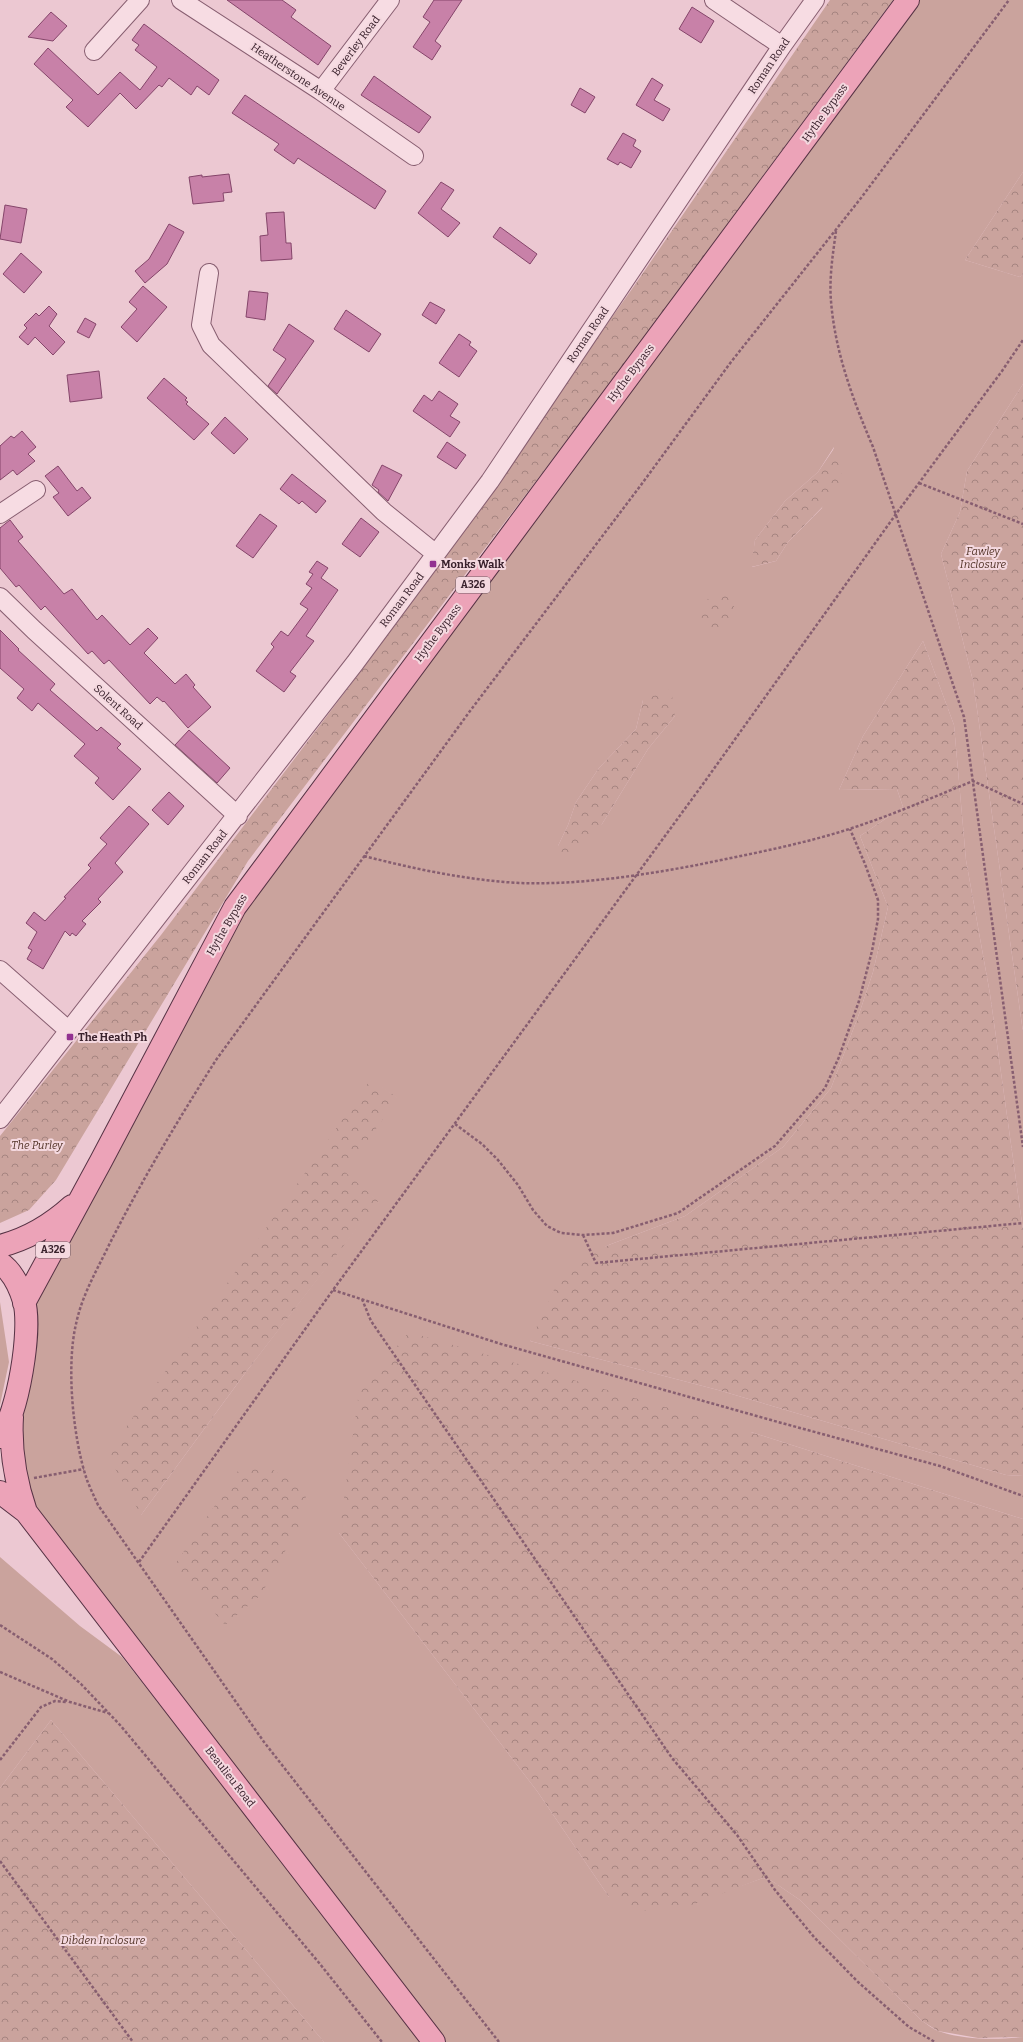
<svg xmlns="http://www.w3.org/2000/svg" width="1023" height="2042" font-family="Bitter,serif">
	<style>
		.grass { fill: #caa39d; fill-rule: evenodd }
		.forest { fill: url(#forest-crowns) }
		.building { fill: #c881a8; stroke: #85456a }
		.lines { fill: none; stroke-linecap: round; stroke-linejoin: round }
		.minor-casing { stroke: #875e70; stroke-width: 20 }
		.major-casing { stroke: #563244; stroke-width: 24 }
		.path { stroke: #875e70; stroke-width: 2.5; stroke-dasharray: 3 2; stroke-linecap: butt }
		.minor { stroke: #f7dce3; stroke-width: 18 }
		.major { stroke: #eca3b8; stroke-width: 22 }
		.poi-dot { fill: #933291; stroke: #f4d8df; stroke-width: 1.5 }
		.labels { text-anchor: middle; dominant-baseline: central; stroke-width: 4; stroke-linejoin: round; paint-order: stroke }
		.shield { fill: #f4d8df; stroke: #715862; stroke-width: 1 }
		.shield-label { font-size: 10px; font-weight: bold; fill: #39212c }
		.street-label { font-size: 11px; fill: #39212c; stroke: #f4d8df }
		.park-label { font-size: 11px; font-style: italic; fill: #543529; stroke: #f4d8df }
		.poi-label { font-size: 11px; font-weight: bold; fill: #39212c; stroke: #f4d8df; text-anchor: start }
	</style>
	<defs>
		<pattern id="forest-crowns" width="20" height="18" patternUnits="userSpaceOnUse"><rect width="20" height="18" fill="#caa39d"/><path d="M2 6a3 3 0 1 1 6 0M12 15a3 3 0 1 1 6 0" fill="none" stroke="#a58480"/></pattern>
	</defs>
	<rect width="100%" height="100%" fill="#ecc8d2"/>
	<path class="grass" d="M 917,0 L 1023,0 L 1023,172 L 965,260 L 1020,277 L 1023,274 L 1023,384 L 967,471 L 960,512 L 941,554 L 973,681 L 1023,1032 L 1023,1230 L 990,994 L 966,860 L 954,725 L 923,641 L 863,736 L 839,790 L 897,789 L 903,807 L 860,836 L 888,907 L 873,972 L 859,1014 L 831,1088 L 783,1147 L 685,1216 L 606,1246 L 530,1341 L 718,1390 L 1006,1475 L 1023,1476 L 1023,1519 L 751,1432 L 339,1533 L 537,1791 L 609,1897 L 732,1889 L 763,1878 L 772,1881 L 800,1900 L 922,2021 C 927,2024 933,2029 938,2031 C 964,2040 996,2040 1023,2037 L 1023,2042 L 442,2042 L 122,1625 L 115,1610 L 99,1591 L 27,1497 L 21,1423 L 26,1401 L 35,1303 L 255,891 ZM 834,447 L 822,508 L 788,542 L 776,561 L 752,567 L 755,540 L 785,501 L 818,472 ZM 643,700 L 675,716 L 648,749 L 602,824 L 558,846 L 568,825 L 576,802 L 599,768 L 636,729 ZM 371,1080 L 397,1098 L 344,1172 L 377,1201 L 246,1372 L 141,1515 Z
		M 0,1302 L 9,1362 L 0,1405 Z
		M 0,1557 L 80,1626 L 122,1657 L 425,2042 L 324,2042 L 51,1720 L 0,1788 Z"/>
	<path class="forest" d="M 830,0 L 893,0 L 602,394 L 248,861 L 56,1180 L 29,1210 L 0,1223 L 0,1136 L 161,935 L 361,671 L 632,289 Z
		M 1023,172 L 1023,274 L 1020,277 L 965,260 Z
		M 1023,384 L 1023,1032 L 973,681 L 941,554 L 960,512 L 967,471 Z
		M 835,447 L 844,485 L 788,542 L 776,561 L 751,567 L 755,540 L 785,501 L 818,472 Z
		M 712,593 L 727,595 L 739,615 L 714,634 L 698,613 Z
		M 923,641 L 954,725 L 966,860 L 990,994 L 1023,1230 L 1023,1476 L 1006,1475 L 718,1390 L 530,1341 L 562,1273 L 606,1246 L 685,1216 L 783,1147 L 831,1088 L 859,1014 L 873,972 L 888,907 L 860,836 L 903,807 L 897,789 L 839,790 L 863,736 Z
		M 671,689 L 675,716 L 648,749 L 602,824 L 567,862 L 558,846 L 568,825 L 576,802 L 599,768 L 636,729 L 643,700 Z
		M 371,1079 L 398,1098 L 345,1172 L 378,1201 L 246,1372 L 141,1515 L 107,1454 Z
		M 409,1332 L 751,1432 L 1023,1519 L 1023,2037 L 978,2038 L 938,2031 L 922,2021 L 800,1900 L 772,1881 L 763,1878 L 681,1909 L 646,1911 L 609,1897 L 537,1791 L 339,1533 L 359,1392 Z
		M 270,1468 L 307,1492 L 299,1526 L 261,1595 L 225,1625 L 174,1566 L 238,1471 Z
		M 51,1720 L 324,2042 L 0,2042 L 0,1788 Z"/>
	<path class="building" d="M 227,0 L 282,0 L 296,10 L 291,17 L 331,46 L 318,65 Z
		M 434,0 L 462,0 L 435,41 L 441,46 L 432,60 L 413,47 L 430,22 L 423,17 Z
		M 692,7 L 714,21 L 701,43 L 679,29 Z
		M 51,12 L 67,26 L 53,41 L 28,37 Z
		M 144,24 L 219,80 L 209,95 L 197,86 L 191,95 L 169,78 L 162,87 L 159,85 L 136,109 L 120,93 L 88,127 L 66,107 L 73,100 L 34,64 L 48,48 L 98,95 L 120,72 L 140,90 L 157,67 L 135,50 L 139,45 L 132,40 Z
		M 374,76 L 431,117 L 419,133 L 361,95 Z
		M 652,78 L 663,85 L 654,100 L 670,109 L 663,121 L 636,105 Z
		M 580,88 L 595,97 L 585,113 L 571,105 Z
		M 245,95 L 386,191 L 375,209 L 298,158 L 294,164 L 274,150 L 279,144 L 232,113 Z
		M 623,133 L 636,140 L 633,146 L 641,151 L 631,168 L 620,162 L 618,165 L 607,159 Z
		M 229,174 L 232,192 L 223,193 L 224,201 L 193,204 L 189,177 L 202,175 L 202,177 Z
		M 441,182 L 454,190 L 441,209 L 460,223 L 448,237 L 418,213 Z
		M 5,205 L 27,209 L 21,243 L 0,239 Z
		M 284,212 L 286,243 L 291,243 L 292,259 L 261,261 L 260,236 L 268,235 L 266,213 Z
		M 169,224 L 184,232 L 167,264 L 145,283 L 135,271 L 149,259 Z
		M 500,227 L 537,254 L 530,264 L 493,237 Z
		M 21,253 L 42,272 L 24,293 L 3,274 Z
		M 143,286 L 167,307 L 137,342 L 121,327 L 137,309 L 129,302 Z
		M 249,291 L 268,293 L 265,320 L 246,317 Z
		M 430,302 L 445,310 L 436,324 L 422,315 Z
		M 49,306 L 57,314 L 49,326 L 65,342 L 53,355 L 35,337 L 28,345 L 19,337 L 27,328 L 24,325 L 36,313 L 39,316 Z
		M 346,310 L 381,334 L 369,352 L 334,329 Z
		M 85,318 L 96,324 L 89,338 L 77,332 Z
		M 289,324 L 314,341 L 277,394 L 268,386 L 286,359 L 273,350 Z
		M 459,334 L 471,342 L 469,345 L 477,351 L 459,377 L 439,363 Z
		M 99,371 L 102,398 L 70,402 L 67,375 Z
		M 164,378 L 187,398 L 185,400 L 188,402 L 186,404 L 209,424 L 194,440 L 147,398 Z
		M 439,391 L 458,404 L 450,416 L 460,422 L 450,437 L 413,411 L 424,395 L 432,401 Z
		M 225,417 L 248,439 L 234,454 L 211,433 Z
		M 22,431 L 36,447 L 28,454 L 35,461 L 17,475 L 13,470 L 0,480 L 0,446 L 11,436 L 14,438 Z
		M 447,442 L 466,455 L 456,469 L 437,457 Z
		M 382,465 L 402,475 L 388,501 L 378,492 L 379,490 L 372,485 Z
		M 58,466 L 77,491 L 82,487 L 91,498 L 68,516 L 53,497 L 59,493 L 45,476 Z
		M 292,474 L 326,501 L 316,513 L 302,501 L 299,504 L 280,489 Z
		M 260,514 L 277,526 L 253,558 L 236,546 Z
		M 361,518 L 379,532 L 360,557 L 342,544 Z
		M 10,520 L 23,537 L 18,541 L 64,594 L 72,589 L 97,620 L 102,615 L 130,645 L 148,628 L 158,638 L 144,653 L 175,684 L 186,674 L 195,685 L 193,687 L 211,707 L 188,728 L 164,701 L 163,702 L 157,697 L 150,704 L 109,660 L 104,664 L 92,651 L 88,654 L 45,606 L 41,610 L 19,585 L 16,587 L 0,568 L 0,528 Z
		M 317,561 L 328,568 L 321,578 L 338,590 L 306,636 L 314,641 L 290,672 L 296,676 L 284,692 L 256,671 L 274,647 L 271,644 L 281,631 L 288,636 L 308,609 L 300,604 L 312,588 L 306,584 L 313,574 L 309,572 Z
		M 0,630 L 19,649 L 18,650 L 55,684 L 50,690 L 97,731 L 101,727 L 121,744 L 117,748 L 141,769 L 113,800 L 95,783 L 99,778 L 74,756 L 85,744 L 38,703 L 32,711 L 17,698 L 24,689 L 0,668 Z
		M 189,730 L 230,768 L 217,783 L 175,745 Z
		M 169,792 L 184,806 L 168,825 L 152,810 Z
		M 129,806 L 149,824 L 115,863 L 123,872 L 98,899 L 101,902 L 82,921 L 86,924 L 76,936 L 72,933 L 70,936 L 65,931 L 43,969 L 27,959 L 32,950 L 28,948 L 37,932 L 26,923 L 34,912 L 45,921 L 66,898 L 64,897 L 91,868 L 88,865 L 107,844 L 100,838 Z"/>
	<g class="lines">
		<g class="minor-casing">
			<path id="minor" d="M 181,0 L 321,91 L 414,156
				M 714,0 L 782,46
				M 94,51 L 140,0
				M 321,91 L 390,0
				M 209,273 L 201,325 L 211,345 L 384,512 L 436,554
				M 0,514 L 36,490
				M 0,597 L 34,630 L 238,816
				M 0,970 L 68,1030
				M 0,1119 L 355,663 L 490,481 L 782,46 L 815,0"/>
		</g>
		<g class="major-casing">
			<path id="major" d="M 0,1246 C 28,1239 51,1225 72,1206
				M 0,1263 C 12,1271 20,1288 24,1301 C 32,1329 18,1414 0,1437
				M 24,1303 L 101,1161 L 235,907 L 908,0
				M 12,1417 C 10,1450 15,1480 26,1512
				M 0,1492 L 26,1512 L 434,2042"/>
		</g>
		<path class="path" d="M 836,231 C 833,253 829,278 831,301 C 835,352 853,400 873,447 L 964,717 L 1023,1147
			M 919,483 L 1023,524
			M 364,856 C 415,869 466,880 519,883 C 578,885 638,876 697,865 C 740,856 783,848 826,836 C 876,822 924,801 973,781 L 1023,804
			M 455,1124 L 482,1144 L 498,1160 L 518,1185 L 533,1210 L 547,1226 L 561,1233 L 583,1235 L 613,1233 L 678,1213 L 775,1146 L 825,1088 L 839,1057 L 859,1001 L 872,951 L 878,919 L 878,900 L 865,864 L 850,829
			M 583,1235 L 596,1263 L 1023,1223
			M 333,1290 L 501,1344 L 778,1422 L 940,1466 L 1023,1496
			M 362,1299 L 371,1321 L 672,1758 L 737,1835 L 775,1890 L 814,1937 L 858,1982 L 909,2027 L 935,2042
			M 34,1478 L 84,1469
			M 139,1562 L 333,1290 L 703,784 L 896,514 L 1002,371 L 1023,340
			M 0,1625 L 52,1659 L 81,1684 L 120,1725 L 320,1964 L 382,2042
			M 0,1672 L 70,1702 L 108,1713
			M 0,1760 L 41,1707 L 55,1701 L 67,1702
			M 0,1861 L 133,2042
			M 499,2042 L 264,1742 L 98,1505 C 94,1496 90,1488 87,1480 C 73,1439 66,1366 76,1324 C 82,1295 97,1270 110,1243 C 142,1180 178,1120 216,1060 L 470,711 L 641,485 L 731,362 L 861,198 L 1009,0"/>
		<use href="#minor" class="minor"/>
		<use href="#major" class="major"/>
	</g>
	<g class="poi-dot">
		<rect x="429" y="560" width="8" height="8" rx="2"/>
		<rect x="66" y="1033" width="8" height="8" rx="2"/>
	</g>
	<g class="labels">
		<g class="shield">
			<rect x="456" y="577" width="34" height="16" rx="3"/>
			<rect x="36" y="1242" width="34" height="16" rx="3"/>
		</g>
		<g class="shield-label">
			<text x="473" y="585">A326</text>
			<text x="53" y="1250">A326</text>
		</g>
		<g class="street-label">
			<text transform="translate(356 46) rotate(-53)">Beverley Road</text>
			<text transform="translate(769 66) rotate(-56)">Roman Road</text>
			<text transform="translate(298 77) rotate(34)">Heatherstone Avenue</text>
			<text transform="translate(825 113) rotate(-54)">Hythe Bypass</text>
			<text transform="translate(588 335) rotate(-56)">Roman Road</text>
			<text transform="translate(631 373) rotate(-53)">Hythe Bypass</text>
			<text transform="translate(402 600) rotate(-53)">Roman Road</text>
			<text transform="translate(438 633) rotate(-53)">Hythe Bypass</text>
			<text transform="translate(118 707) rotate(42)">Solent Road</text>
			<text transform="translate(205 857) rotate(-52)">Roman Road</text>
			<text transform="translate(227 925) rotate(-60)">Hythe Bypass</text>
			<text transform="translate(230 1777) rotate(52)">Beaulieu Road</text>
		</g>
		<g class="park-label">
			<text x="983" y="551">Fawley<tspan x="983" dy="13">Inclosure</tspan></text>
			<text x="37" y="1145">The Purley</text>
			<text x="103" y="1940">Dibden Inclosure</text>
		</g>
		<g class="poi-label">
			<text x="441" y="564">Monks Walk</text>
			<text x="78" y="1037">The Heath Ph</text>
		</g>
	</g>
</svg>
